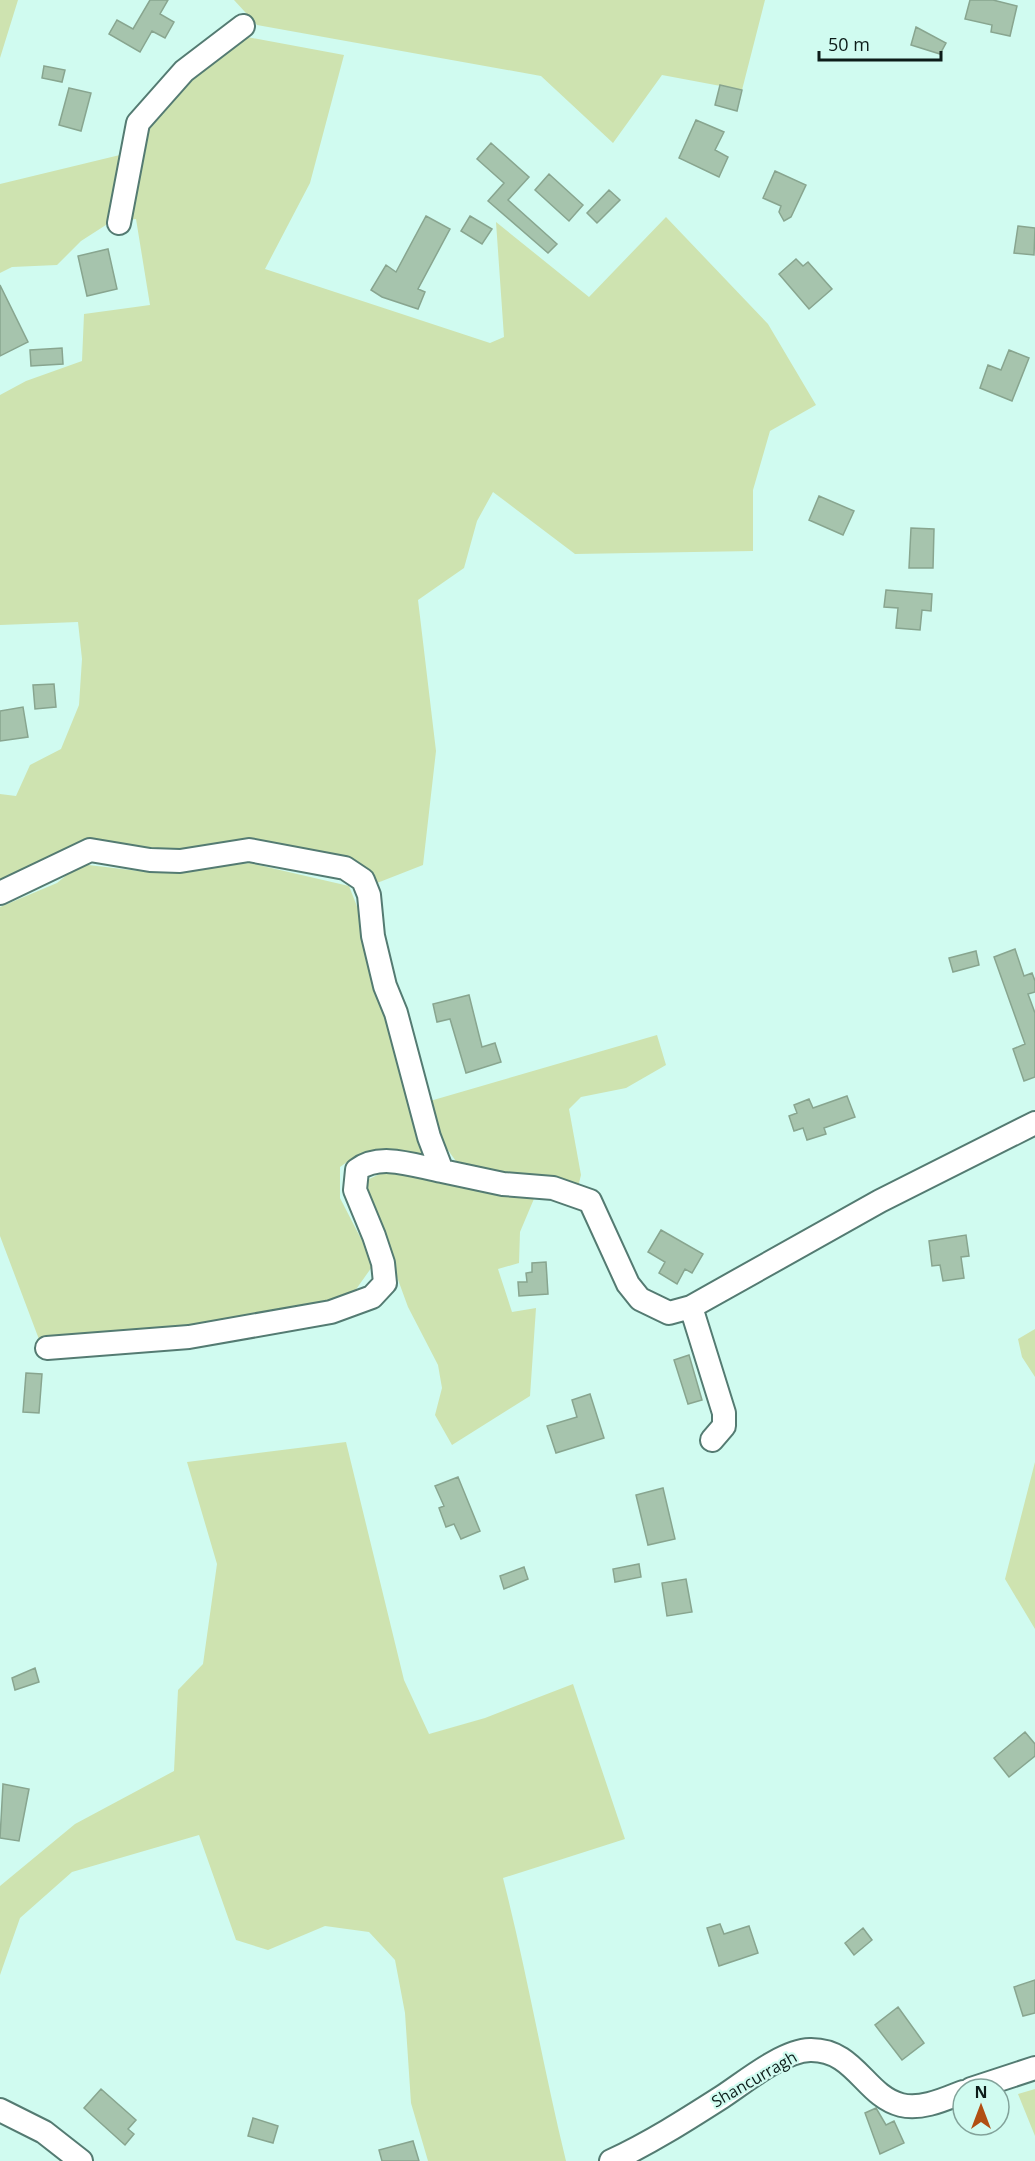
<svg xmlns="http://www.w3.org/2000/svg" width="1035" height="2161" font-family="'Open Sans',sans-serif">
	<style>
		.green { fill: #cee3b0 }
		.building { fill: #a6c4ad; stroke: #88a58f; stroke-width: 1.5 }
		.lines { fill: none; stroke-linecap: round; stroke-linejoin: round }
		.minor-casing { stroke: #547b72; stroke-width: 26 }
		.minor { stroke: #fff; stroke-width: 22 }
		.labels { text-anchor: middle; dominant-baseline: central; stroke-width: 4.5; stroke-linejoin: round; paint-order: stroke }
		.street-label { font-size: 16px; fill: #0c1c19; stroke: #d0fbf0 }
	</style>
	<rect width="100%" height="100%" fill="#d0fbf0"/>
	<path class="green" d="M 0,0 L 18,0 L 0,58 Z
		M 234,0 L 765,0 L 742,90 L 662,75 L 613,143 L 541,76 L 257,25 Z
		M 247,37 L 344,55 L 310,183 L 265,269 L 490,343 L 504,337 L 496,222 L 589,297 L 666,217 L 768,324 L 816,405 L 770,431 L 753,490 L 753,551 L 575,554 L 493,492 L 477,521 L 464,568 L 418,600 L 436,751 L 423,865 L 377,883 L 358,863 L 294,846 L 252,845 L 171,856 L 95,846 L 0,885 L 0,794 L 16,796 L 30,765 L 61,749 L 79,705 L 82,659 L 78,622 L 0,625 L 0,395 L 26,381 L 82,361 L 84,314 L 150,305 L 136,219 L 128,220 L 143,128 L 195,78 Z
		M 124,154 L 109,223 L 81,241 L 57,265 L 12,267 L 0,273 L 0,184 Z
		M 250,863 L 349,886 L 362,919 L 381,1002 L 425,1160 L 390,1153 L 357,1155 L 340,1167 L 340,1198 L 374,1264 L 352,1295 L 293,1312 L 40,1342 L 0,1236 L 0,907 L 57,883 L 80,864 L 156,873 Z
		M 657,1035 L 666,1065 L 626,1088 L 581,1097 L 569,1109 L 581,1175 L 578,1187 L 461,1168 L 442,1142 L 430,1101 Z
		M 384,1172 L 536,1194 L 520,1232 L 519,1263 L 498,1269 L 512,1312 L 536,1308 L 530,1396 L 452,1445 L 435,1415 L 442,1388 L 438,1365 L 408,1307 L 367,1195 L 367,1180 Z
		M 1035,1329 L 1035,1377 L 1022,1357 L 1018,1339 Z
		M 346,1442 L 404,1680 L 429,1734 L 485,1718 L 573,1684 L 625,1839 L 503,1878 C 527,1972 543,2067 566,2161 L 428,2161 L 411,2103 L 405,2013 L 395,1960 L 369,1932 L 325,1926 L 268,1950 L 236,1940 L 199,1835 L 72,1872 L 20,1918 L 0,1975 L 0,1886 L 75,1824 L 174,1771 L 178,1690 L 203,1664 L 217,1564 L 187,1462 Z
		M 1035,1462 L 1035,1629 L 1005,1579 Z
		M 1035,2089 L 1035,2136 L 1018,2094 Z"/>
	<path class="building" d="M 150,0 L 168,0 L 160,14 L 174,22 L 165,38 L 152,31 L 140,52 L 109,34 L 117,20 L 133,29 Z
		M 970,0 L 993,0 L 1017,6 L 1010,36 L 991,32 L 992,25 L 965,19 Z
		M 916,27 L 946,43 L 940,54 L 911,45 Z
		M 44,66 L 65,70 L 62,82 L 42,78 Z
		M 720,85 L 742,90 L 737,111 L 715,105 Z
		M 69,88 L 91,93 L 81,131 L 59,125 Z
		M 696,120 L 724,132 L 715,150 L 728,157 L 719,177 L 679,158 Z
		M 491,143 L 529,177 L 508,200 L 557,244 L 548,253 L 488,201 L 504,183 L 477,159 Z
		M 775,171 L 806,185 L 791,217 L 784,221 L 779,212 L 781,206 L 763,198 Z
		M 549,174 L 583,205 L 569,221 L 535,190 Z
		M 609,190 L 620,200 L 597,223 L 587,213 Z
		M 426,216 L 450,229 L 418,289 L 425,292 L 418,309 L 382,297 L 371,290 L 386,265 L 396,272 Z
		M 470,216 L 492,229 L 482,244 L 461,231 Z
		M 1018,226 L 1035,228 L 1034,255 L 1014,253 Z
		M 108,249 L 117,289 L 87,296 L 78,256 Z
		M 796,259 L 803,266 L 808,262 L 832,289 L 809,309 L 779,274 Z
		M 0,285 L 28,342 L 0,356 Z
		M 62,348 L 63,364 L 31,366 L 30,350 Z
		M 1009,350 L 1029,358 L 1012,401 L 980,388 L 988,365 L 1001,370 Z
		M 819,496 L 854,511 L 843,535 L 809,520 Z
		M 911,528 L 934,529 L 933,568 L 909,568 Z
		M 886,590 L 932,594 L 931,611 L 922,610 L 920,630 L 896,628 L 898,608 L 884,607 Z
		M 54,684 L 56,707 L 35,709 L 33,685 Z
		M 23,707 L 28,737 L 0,741 L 0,711 Z
		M 1015,949 L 1024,976 L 1032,973 L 1035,981 L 1035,992 L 1028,994 L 1035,1013 L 1035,1077 L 1024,1081 L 1013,1049 L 1025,1044 L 994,957 Z
		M 976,951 L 979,965 L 953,972 L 949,958 Z
		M 469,995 L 482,1047 L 495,1043 L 501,1062 L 466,1073 L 450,1019 L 437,1022 L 433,1004 Z
		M 847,1096 L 855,1117 L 824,1128 L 826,1134 L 807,1140 L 803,1128 L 794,1131 L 789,1116 L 797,1113 L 794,1105 L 809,1099 L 813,1108 Z
		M 661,1230 L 703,1254 L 692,1273 L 685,1269 L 677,1284 L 659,1273 L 665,1262 L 648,1252 Z
		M 966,1235 L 969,1256 L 961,1257 L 964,1278 L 943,1281 L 940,1265 L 932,1266 L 929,1241 Z
		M 546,1262 L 548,1294 L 519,1296 L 518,1282 L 527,1282 L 526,1273 L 532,1272 L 532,1263 Z
		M 689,1355 L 702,1400 L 688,1404 L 674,1360 Z
		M 26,1373 L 42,1374 L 39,1413 L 23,1412 Z
		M 590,1394 L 604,1438 L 556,1453 L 547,1426 L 577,1417 L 572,1400 Z
		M 458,1477 L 480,1531 L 461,1539 L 454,1524 L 446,1527 L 439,1508 L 444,1506 L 435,1486 Z
		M 663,1488 L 675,1539 L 648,1545 L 636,1495 Z
		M 639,1564 L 641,1577 L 615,1582 L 613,1569 Z
		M 524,1567 L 528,1579 L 504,1589 L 500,1576 Z
		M 686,1579 L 692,1612 L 667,1616 L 662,1583 Z
		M 35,1668 L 39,1682 L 15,1690 L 12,1678 Z
		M 1025,1732 L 1035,1744 L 1035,1756 L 1009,1777 L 994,1758 Z
		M 3,1784 L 29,1789 L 19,1841 L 0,1838 Z
		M 720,1924 L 724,1934 L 749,1926 L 758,1953 L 719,1966 L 707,1928 Z
		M 863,1928 L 872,1940 L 854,1955 L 845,1943 Z
		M 1035,1980 L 1035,2013 L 1023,2016 L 1014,1987 Z
		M 898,2007 L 924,2043 L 902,2060 L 875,2025 Z
		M 101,2089 L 136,2120 L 128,2129 L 134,2134 L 125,2145 L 84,2108 Z
		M 876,2108 L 886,2125 L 894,2121 L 904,2143 L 880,2154 L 865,2113 Z
		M 253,2118 L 278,2126 L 273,2143 L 248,2136 Z
		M 413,2141 L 419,2161 L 382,2161 L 379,2150 Z"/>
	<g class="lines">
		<g class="minor-casing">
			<path id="minor" d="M 119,223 L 138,123 L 184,71 L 243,26
				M 0,893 L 90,850 L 150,860 L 180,861 L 249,850 L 345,868 L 363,880 L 369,895 L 373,936 L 385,986 L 396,1013 L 429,1137 L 442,1171 L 503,1184 L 553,1188 L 590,1201 L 628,1284 L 640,1299 L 669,1313 L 691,1307 L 880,1201 L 1035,1123
				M 691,1307 L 724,1413 L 724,1426 L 712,1440
				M 47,1348 L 189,1337 L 331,1312 L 372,1297 L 385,1283 L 383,1263 L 374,1236 L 355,1190 L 357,1170 C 380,1152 415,1166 442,1171
				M 971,2089 L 1035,2068
				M 0,2110 L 44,2132 L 81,2161
				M 611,2161 C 650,2143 686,2120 722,2097 C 745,2082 782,2051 810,2050 C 855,2049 865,2096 901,2105 C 922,2110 945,2099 963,2092"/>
		</g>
		<use href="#minor" class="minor"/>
	</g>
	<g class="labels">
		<g class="street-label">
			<text transform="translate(754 2079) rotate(-30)">Shancurragh</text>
		</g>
	</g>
	<g transform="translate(981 2107)"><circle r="28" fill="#d0fbf0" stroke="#82a29a" stroke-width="1.5"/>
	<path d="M0-4.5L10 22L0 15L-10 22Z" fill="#b14f13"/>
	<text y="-9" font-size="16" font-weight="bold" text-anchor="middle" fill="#0c1c19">N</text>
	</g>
	<path d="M819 51v9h122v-9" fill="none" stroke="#0c1c19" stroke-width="3"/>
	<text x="828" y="51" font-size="18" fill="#0c1c19" stroke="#d0fbf0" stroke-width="4.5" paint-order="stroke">50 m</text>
</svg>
